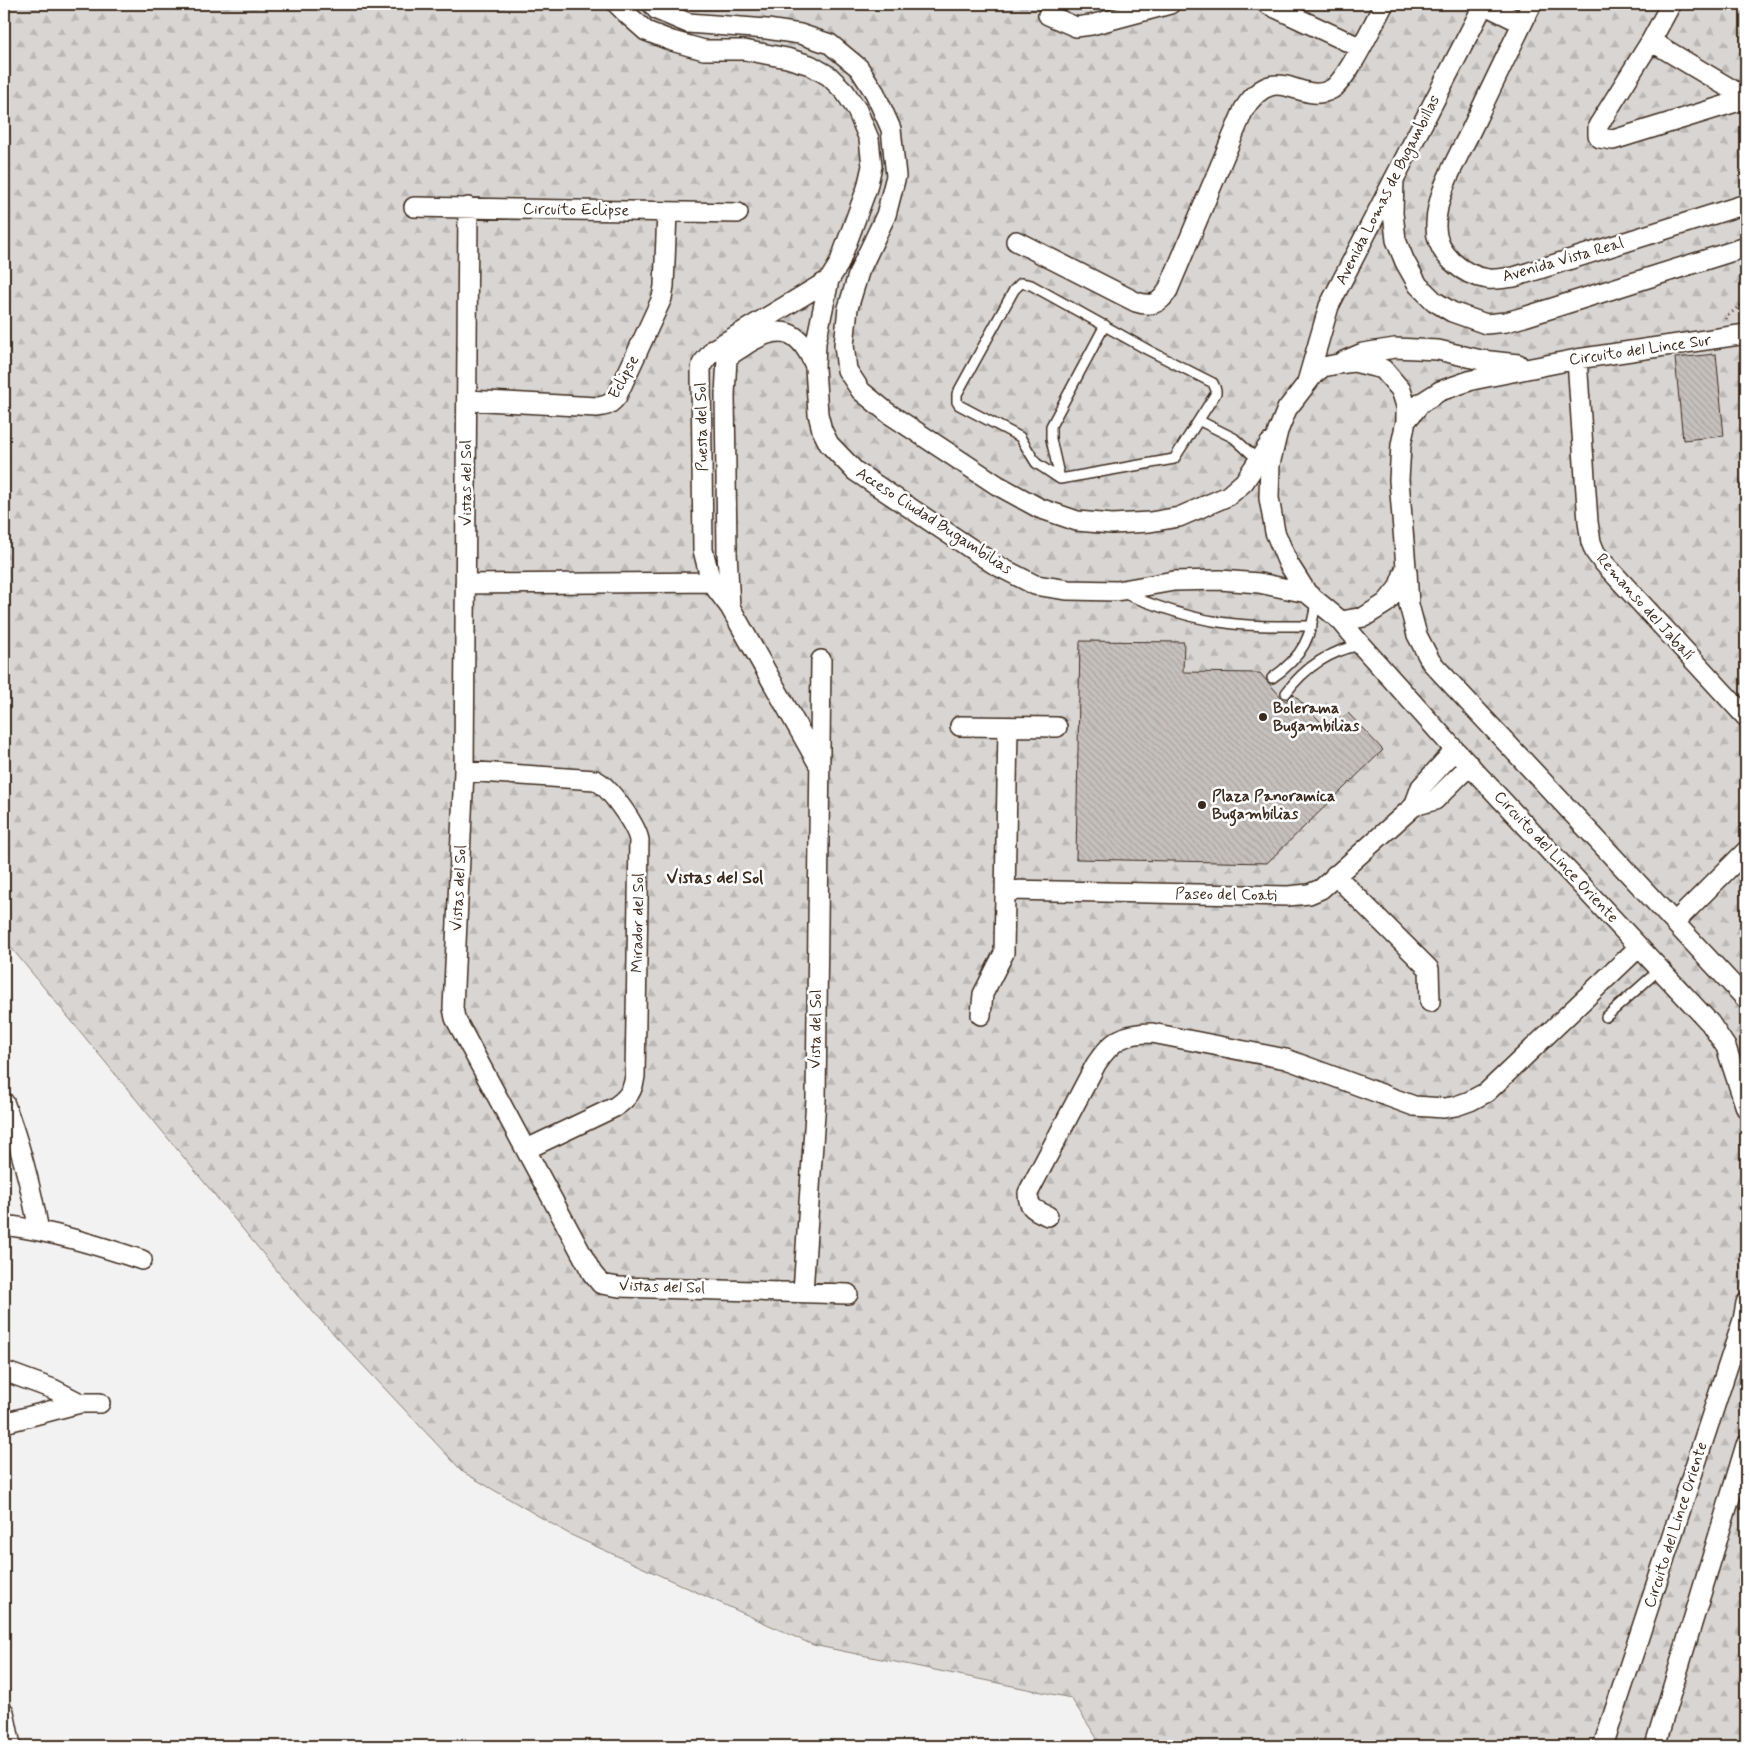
<svg xmlns="http://www.w3.org/2000/svg" width="1750" height="1750" font-family="Mynerve,sans-serif">
	<style>
		.forest { fill: url(#forest-firs); stroke: #8a8078 }
		.building { fill: url(#building-back-hatch); stroke: #3b2a1e }
		.lines { fill: none; stroke-linecap: round; stroke-linejoin: round }
		.lane-casing { stroke: #3b2a1e; stroke-width: 12 }
		.street-casing { stroke: #3b2a1e; stroke-width: 22 }
		.path { stroke: #3b2a1e; stroke-width: 3; stroke-dasharray: 1 4; stroke-linecap: butt }
		.lane { stroke: #fff; stroke-width: 9 }
		.street { stroke: #fff; stroke-width: 19 }
		.poi-dot { fill: #3b2a1e; stroke: #fff; stroke-width: 2 }
		.labels { text-anchor: middle; dominant-baseline: central; stroke-width: 5; stroke-linejoin: round; paint-order: stroke }
		.street-label { font-size: 16px; fill: #3b2a1e; stroke: #fff }
		.poi-label { font-size: 16px; font-weight: bold; fill: #3b2a1e; stroke: #fff; text-anchor: start }
		.neighbourhood-label { font-size: 18px; font-weight: bold; fill: #3b2a1e; stroke: #fff }
	</style>
	<defs>
		<pattern id="forest-firs" width="22" height="20" patternUnits="userSpaceOnUse" patternTransform="scale(1.25)"><rect width="22" height="20" fill="#d8d5d2"/><path d="M5 1l3.5 6h-7zM16 11l3.5 6h-7z" fill="#bab7b4"/></pattern>
		<pattern id="building-back-hatch" width="6" height="6" patternUnits="userSpaceOnUse" patternTransform="scale(1.25)"><rect width="6" height="6" fill="#c6c0bd"/><path d="M-1 5l2 2M0 0l6 6M5-1l2 2" fill="none" stroke="#aba5a2"/></pattern>
	</defs>
	<rect width="100%" height="100%" fill="#f3f2f2"/>
	<filter id="ink" filterUnits="userSpaceOnUse"><feTurbulence type="fractalNoise" baseFrequency=".02" numOctaves="2"/><feDisplacementMap in="SourceGraphic" scale="10" xChannelSelector="R" yChannelSelector="G"/><feConvolveMatrix kernelMatrix="1 2 1 2 8 2 1 2 1" color-interpolation-filters="sRGB"/></filter>
	<g filter="url(#ink)">
		<path class="forest" d="M 4,4 L 1746,4 L 1746,1746 L 1102,1746 L 1071,1698 L 813,1645 L 571,1535 L 463,1472 L 297,1295 L 4,939 Z"/>
		<path class="building" d="M 1716,354 L 1724,436 L 1683,440 L 1675,358 Z
			M 1080,641 L 1184,642 L 1183,672 L 1260,673 L 1282,698 L 1286,701 L 1293,694 L 1329,730 L 1348,713 L 1383,750 L 1267,863 L 1076,859 Z"/>
		<g class="lines">
			<g class="lane-casing">
				<path id="lane" d="M 1021,283 L 1031,285 L 1148,350 L 1213,383 L 1216,390 L 1216,393 L 1174,459 L 1060,479 L 1036,463 L 1020,437 L 959,405 L 957,402 L 957,394 L 1014,290 Z
					M 1200,421 L 1234,438 L 1259,461
					M 1060,479 L 1051,439 L 1051,426 L 1105,325
					M 1125,594 C 1153,605 1183,616 1213,621 C 1246,627 1279,626 1312,626
					M 1272,678 C 1303,657 1312,636 1316,600
					M 1286,693 C 1305,667 1329,651 1361,645
					M 1606,1017 L 1660,969"/>
			</g>
			<g class="street-casing">
				<path id="street" d="M 617,4 L 629,16 L 646,31 L 672,41 L 704,50 L 744,50 L 787,58 L 810,65 L 829,76 L 845,92 L 857,110 L 869,139 L 872,166 L 867,188 L 839,264 L 829,280 L 816,342 L 815,367 L 818,414 L 822,430 L 829,444 L 855,471 L 994,564 L 1035,585 L 1068,590 L 1117,591 L 1174,581 L 1220,580 L 1259,583 L 1307,593
					M 652,4 L 657,10 L 688,23 L 767,29 L 800,34 L 830,44 L 859,68 L 875,93 L 891,129 L 896,176 L 886,215 L 859,272 L 848,308 L 844,345 L 847,370 L 861,391 L 888,413 L 997,485 L 1039,508 L 1077,521 L 1112,524 L 1150,522 L 1179,517 L 1228,496 L 1244,482 L 1270,443
					M 1267,4 L 1361,48
					M 1483,4 L 1522,23
					M 1532,4 C 1512,44 1493,84 1474,124 C 1460,154 1435,193 1436,227 C 1436,254 1462,275 1488,279 C 1496,280 1506,278 1514,277 L 1746,204
					M 1671,4 L 1651,41 L 1598,126 L 1598,135 L 1600,138 L 1613,140 L 1746,99
					M 1048,15 L 1076,27 L 1091,25 L 1170,4
					M 1651,41 L 1746,98
					M 1394,179 L 1393,213 L 1396,240 L 1405,262 L 1418,285 L 1434,301 L 1452,312 L 1486,324 L 1506,322 L 1524,317 L 1746,247
					M 414,207 L 738,213
					M 468,207 L 464,771 L 453,1008 L 455,1018 L 592,1273 L 601,1284 L 619,1287 L 848,1294
					M 1016,241 L 1136,302 C 1151,307 1160,304 1168,290 L 1244,109 C 1277,58 1300,107 1332,89 C 1348,79 1374,22 1384,4
					M 1577,359 L 1588,522 L 1591,542 L 1595,552 L 1601,560 L 1746,717
					M 1344,361 L 1363,353 L 1395,348 L 1438,350 L 1481,360 L 1518,364
					M 1307,382 L 1329,306 L 1484,4
					M 467,400 L 597,407 C 607,406 611,404 617,396 L 662,298 L 664,286 L 667,212
					M 1406,421 L 1421,403 L 1440,391 L 1472,380 L 1577,359 L 1746,334
					M 1407,572 L 1409,605 L 1417,635 L 1431,662 L 1746,999
					M 465,584 L 722,582
					M 730,607 L 727,552 L 725,395 L 727,358 C 733,352 740,349 747,344 C 781,323 799,329 815,366
					M 1341,621 L 1364,617 L 1386,603 L 1398,588 L 1406,567 L 1399,480 L 1401,445 L 1406,421 L 1406,406 L 1401,390 L 1383,369 L 1354,362 L 1338,364 L 1323,367 L 1314,374 L 1287,409 L 1278,431 L 1270,464 L 1269,498 L 1275,532 L 1288,563 L 1307,593 L 1341,621 L 1361,645 L 1455,750 L 1710,1023 L 1726,1047 L 1746,1108
					M 960,726 L 1057,727
					M 819,765 L 730,607 L 711,582 L 703,550 L 701,370 L 702,364 L 714,349 L 829,280
					M 464,771 L 595,780 C 609,786 636,825 639,840 L 635,1076 C 633,1091 628,1098 615,1107 L 527,1149
					M 1414,806 L 1421,787 L 1455,750
					M 1335,875 L 1429,969 L 1430,1002
					M 1005,890 L 1288,896 L 1309,894 L 1321,889 L 1414,806 L 1435,800 L 1470,765
					M 1675,922 L 1746,851
					M 981,1015 L 983,994 L 1004,953 L 1008,727
					M 4,1102 C 20,1144 31,1187 39,1231
					M 1048,1216 C 1036,1210 1028,1209 1028,1193 L 1096,1064 C 1112,1040 1124,1033 1152,1033 L 1286,1059 L 1414,1106 L 1444,1108 L 1456,1106 L 1470,1101 L 1487,1092 L 1639,947
					M 4,1225 C 51,1231 97,1245 142,1260
					M 803,1292 L 816,1099 L 821,660
					M 4,1371 L 53,1389 L 80,1403
					M 4,1423 L 80,1403 L 100,1403
					M 4,1712 L 11,1746
					M 1603,1746 L 1743,1320 L 1746,1303
					M 1655,1746 L 1746,1445"/>
			</g>
			<path class="path" d="M 1726,319 L 1726,317 L 1741,305 L 1746,304"/>
			<use href="#lane" class="lane"/>
			<use href="#street" class="street"/>
		</g>
	</g>
	<g class="poi-dot">
		<circle cx="1263" cy="717" r="5"/>
		<circle cx="1202" cy="805" r="5"/>
	</g>
	<g class="labels">
		<g class="street-label">
			<text transform="translate(1388 190) rotate(-63)">Avenida Lomas de Bugambillas</text>
			<text transform="translate(576 210) rotate(1)">Circuito Eclipse</text>
			<text transform="translate(1563 260) rotate(-16)">Avenida Vista Real</text>
			<text transform="translate(1640 350) rotate(-8)">Circuito del Lince Sur</text>
			<text transform="translate(624 377) rotate(-62)">Eclipse</text>
			<text transform="translate(702 427) rotate(-91)">Puesta del Sol</text>
			<text transform="translate(466 483) rotate(-90)">Vistas del Sol</text>
			<text transform="translate(934 521) rotate(33)">Acceso Ciudad Bugambilias</text>
			<text transform="translate(1645 607) rotate(48)">Remanso del Jabalí</text>
			<text transform="translate(1556 857) rotate(47)">Circuito del Lince Oriente</text>
			<text transform="translate(459 888) rotate(-87)">Vistas del Sol</text>
			<text transform="translate(1226 895) rotate(1)">Paseo del Coati</text>
			<text transform="translate(638 923) rotate(-89)">Mirador del Sol</text>
			<text transform="translate(816 1029) rotate(-89)">Vista del Sol</text>
			<text transform="translate(662 1287) rotate(2)">Vistas del Sol</text>
			<text transform="translate(1676 1525) rotate(-72)">Circuito del Lince Oriente</text>
		</g>
		<g class="poi-label">
			<text x="1273" y="708">Bolerama<tspan x="1273" dy="18">Bugambilias</tspan></text>
			<text x="1212" y="796">Plaza Panoramica<tspan x="1212" dy="18">Bugambilias</tspan></text>
		</g>
		<g class="neighbourhood-label">
			<text x="715" y="878">Vistas del Sol</text>
		</g>
	</g>
	<rect width="1750" height="1750" fill="none" stroke="#fff" stroke-width="20"/>
	<rect x="10" y="10" width="1730" height="1730" fill="none" stroke="#3b2a1e" stroke-width="2" filter="url(#ink)"/>
</svg>
